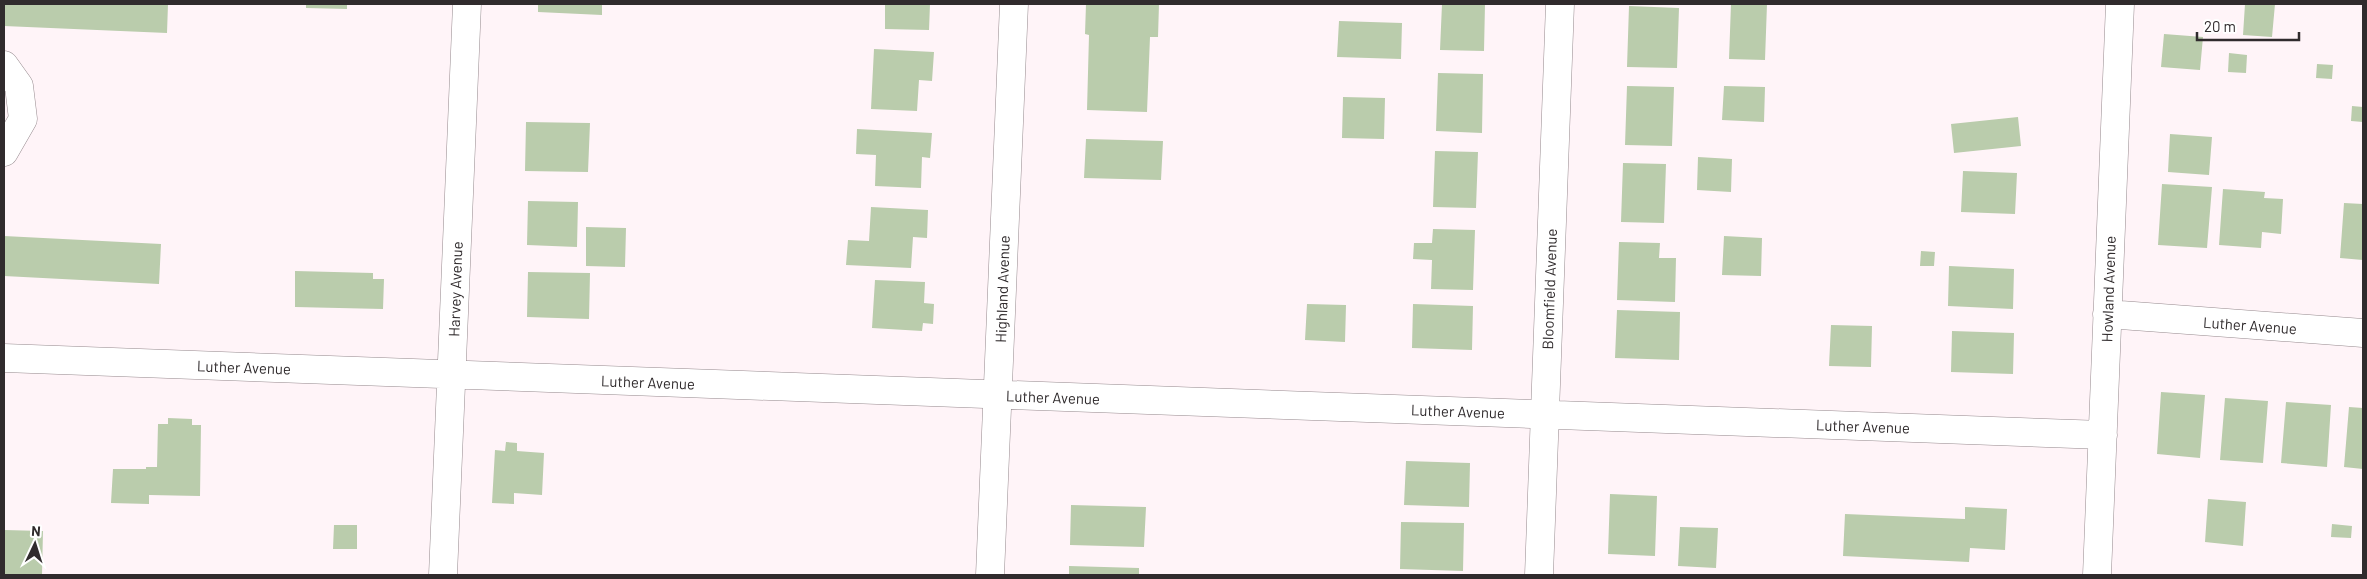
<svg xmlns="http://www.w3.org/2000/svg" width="2367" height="579" font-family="Barlow,sans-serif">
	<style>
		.building { fill: #baccac }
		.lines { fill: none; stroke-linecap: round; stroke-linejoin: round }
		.minor-casing { stroke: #968a8e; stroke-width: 29 }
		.minor { stroke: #fff; stroke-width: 28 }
		.labels { text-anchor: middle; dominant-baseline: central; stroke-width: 5; stroke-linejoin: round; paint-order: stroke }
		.street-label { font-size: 15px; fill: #302b2d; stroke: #fff }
	</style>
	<rect width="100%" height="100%" fill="#fff4f8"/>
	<path class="building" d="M 4,4 L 168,4 L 167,33 L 4,26 Z
		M 306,4 L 347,4 L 347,9 L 306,8 Z
		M 538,4 L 602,4 L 602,15 L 538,12 Z
		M 885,4 L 930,4 L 929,30 L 885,29 Z
		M 1086,4 L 1159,4 L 1158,37 L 1150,37 L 1147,112 L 1087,110 L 1089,35 L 1085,34 Z
		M 1442,4 L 1485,4 L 1484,51 L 1440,50 Z
		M 1731,4 L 1767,4 L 1765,60 L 1729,59 Z
		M 2245,4 L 2275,4 L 2272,37 L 2243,35 Z
		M 1629,6 L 1679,8 L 1677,68 L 1627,67 Z
		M 1339,21 L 1402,23 L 1401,59 L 1337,57 Z
		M 2164,34 L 2203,37 L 2200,70 L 2161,67 Z
		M 874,49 L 934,52 L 932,81 L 919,80 L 917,111 L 871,109 Z
		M 2229,53 L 2247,55 L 2246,73 L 2228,72 Z
		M 2317,64 L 2333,65 L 2332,79 L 2316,78 Z
		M 1438,73 L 1483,74 L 1482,133 L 1436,131 Z
		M 1627,86 L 1674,87 L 1672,146 L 1625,145 Z
		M 1724,86 L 1765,87 L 1764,122 L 1722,120 Z
		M 1343,97 L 1385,98 L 1384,139 L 1342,138 Z
		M 2352,106 L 2363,107 L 2363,122 L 2351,121 Z
		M 2018,117 L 2021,146 L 1954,153 L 1951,124 Z
		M 526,122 L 590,123 L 588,172 L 525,171 Z
		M 857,129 L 932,133 L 930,158 L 922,157 L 921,188 L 875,186 L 876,155 L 856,154 Z
		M 2170,134 L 2212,137 L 2209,175 L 2168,172 Z
		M 1086,139 L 1163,141 L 1161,180 L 1084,178 Z
		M 1435,151 L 1478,152 L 1476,208 L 1433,207 Z
		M 1698,157 L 1732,159 L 1731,192 L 1697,190 Z
		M 1623,163 L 1666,164 L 1664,223 L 1621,222 Z
		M 1963,171 L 2017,173 L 2015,214 L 1961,212 Z
		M 2162,184 L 2212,187 L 2207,248 L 2158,245 Z
		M 2223,189 L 2265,192 L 2264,198 L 2283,199 L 2281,234 L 2262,232 L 2261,248 L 2219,245 Z
		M 528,201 L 578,202 L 577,247 L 527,245 Z
		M 2344,203 L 2363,204 L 2363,260 L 2340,258 Z
		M 871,207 L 928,210 L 927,238 L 913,237 L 911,268 L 846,265 L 848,240 L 869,241 Z
		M 586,227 L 626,228 L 625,267 L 586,266 Z
		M 1433,229 L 1475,230 L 1473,290 L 1431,289 L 1432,260 L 1413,259 L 1414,243 L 1432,243 Z
		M 4,236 L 161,244 L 159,284 L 4,276 Z
		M 1724,236 L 1762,238 L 1761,276 L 1722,275 Z
		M 1619,242 L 1660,243 L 1659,258 L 1676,258 L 1675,302 L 1617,300 Z
		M 1921,251 L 1935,252 L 1934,266 L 1920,266 Z
		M 1949,266 L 2014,269 L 2013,309 L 1948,306 Z
		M 295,271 L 373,273 L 373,279 L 384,279 L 383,309 L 295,307 Z
		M 528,272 L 590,273 L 589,319 L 527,317 Z
		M 875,280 L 925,282 L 924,303 L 934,304 L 933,324 L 923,323 L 922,331 L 872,328 Z
		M 1307,304 L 1346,305 L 1345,342 L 1305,340 Z
		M 1413,304 L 1473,306 L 1472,350 L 1412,348 Z
		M 1617,310 L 1680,312 L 1679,360 L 1615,358 Z
		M 1831,325 L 1872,326 L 1871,367 L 1829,366 Z
		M 1952,331 L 2014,333 L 2013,374 L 1951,372 Z
		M 2161,392 L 2205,395 L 2200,458 L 2157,454 Z
		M 2225,398 L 2268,401 L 2263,463 L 2220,460 Z
		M 2286,402 L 2331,405 L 2327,467 L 2281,463 Z
		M 2349,407 L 2363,408 L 2363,469 L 2344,467 Z
		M 168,418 L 192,419 L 192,425 L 201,425 L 200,496 L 149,495 L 149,504 L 111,503 L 113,469 L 146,469 L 146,467 L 157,467 L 158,424 L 168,424 Z
		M 506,442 L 517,443 L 517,451 L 544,453 L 542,495 L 514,493 L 514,504 L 492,503 L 495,450 L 505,451 Z
		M 1406,461 L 1470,463 L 1469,507 L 1404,505 Z
		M 1610,494 L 1657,496 L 1655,556 L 1608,554 Z
		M 2208,499 L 2246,502 L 2243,546 L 2205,542 Z
		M 1071,505 L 1146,507 L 1144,547 L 1070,545 Z
		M 1965,507 L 2007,509 L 2005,550 L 1970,548 L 1969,562 L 1843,556 L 1845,514 L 1965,519 Z
		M 1401,522 L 1464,523 L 1463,571 L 1400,569 Z
		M 2332,524 L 2352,526 L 2351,538 L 2331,537 Z
		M 334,525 L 357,525 L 357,549 L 333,549 Z
		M 1680,527 L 1718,528 L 1716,568 L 1678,566 Z
		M 4,530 L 43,531 L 42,575 L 4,575 Z
		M 1069,566 L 1139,568 L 1139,575 L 1069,575 Z"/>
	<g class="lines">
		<g class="minor-casing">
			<path id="minor" d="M 4,65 L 19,86 L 23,119 L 4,152
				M 2107,314 L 2363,333
				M 4,358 L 2103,435
				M 443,575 L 467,4
				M 990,575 L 1014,4
				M 1539,575 L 1560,4
				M 2097,575 L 2120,4"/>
		</g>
		<use href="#minor" class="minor"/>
	</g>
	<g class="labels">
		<g class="street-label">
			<text transform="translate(455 289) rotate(-88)">Harvey Avenue</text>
			<text transform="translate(1002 289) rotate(-88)">Highland Avenue</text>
			<text transform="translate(1549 289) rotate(-88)">Bloomfield Avenue</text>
			<text transform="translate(2108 289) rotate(-88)">Howland Avenue</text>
			<text transform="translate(2250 325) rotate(4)">Luther Avenue</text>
			<text transform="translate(244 367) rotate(2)">Luther Avenue</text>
			<text transform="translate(648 382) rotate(2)">Luther Avenue</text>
			<text transform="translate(1053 397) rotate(2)">Luther Avenue</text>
			<text transform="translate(1458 411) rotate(2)">Luther Avenue</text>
			<text transform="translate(1863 426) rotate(2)">Luther Avenue</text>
		</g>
	</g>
	<rect width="2367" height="579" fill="none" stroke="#302b2d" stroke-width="10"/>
	<g transform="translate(35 544) rotate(4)" stroke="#ffffff" stroke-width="4" paint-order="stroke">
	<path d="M0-4L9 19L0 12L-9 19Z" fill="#302b2d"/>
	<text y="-8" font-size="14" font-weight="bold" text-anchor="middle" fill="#302b2d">N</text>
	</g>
	<path d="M2197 32v8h102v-8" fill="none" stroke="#302b2d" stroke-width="2.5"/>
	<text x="2204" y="32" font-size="15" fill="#302b2d" stroke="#ffffff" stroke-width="4" paint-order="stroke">20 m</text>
</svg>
